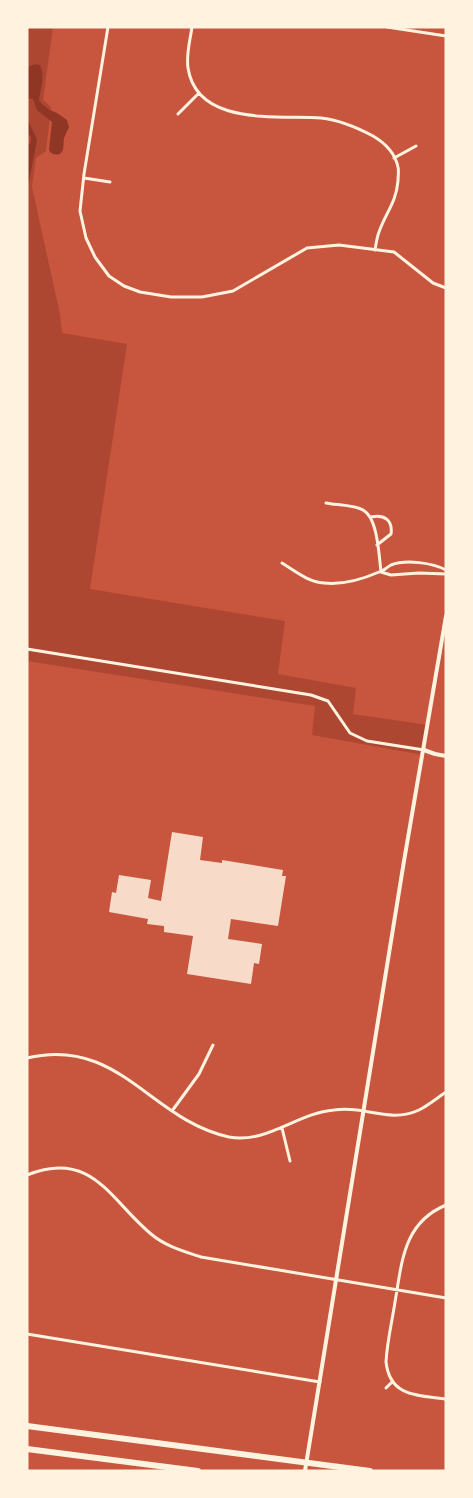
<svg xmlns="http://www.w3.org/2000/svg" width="473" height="1498" font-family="Jost,sans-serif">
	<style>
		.green { fill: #ae4732 }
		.water { fill: #8f3625 }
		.building { fill: #f7dbc8 }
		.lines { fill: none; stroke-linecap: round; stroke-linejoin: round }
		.minor { stroke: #fff3e0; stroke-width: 3 }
		.tertiary { stroke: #fff3e0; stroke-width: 4 }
		.motorway { stroke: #fff3e0; stroke-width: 6 }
	</style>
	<rect width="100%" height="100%" fill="#c8553d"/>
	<path class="green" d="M 27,27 L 53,27 L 43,100 L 51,107 L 46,151 L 36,158 L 32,187 L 60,314 L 62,333 L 127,344 L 90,589 L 285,621 L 278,674 L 356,688 L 353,714 L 428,725 L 423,755 L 312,735 L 315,706 L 27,661 Z"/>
	<path class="water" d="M 36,64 L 40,65 C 46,77 40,89 39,101 L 48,109 L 57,113 L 67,120 L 69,127 L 64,138 L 63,150 L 60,154 C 55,155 52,155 49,150 L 52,122 L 37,110 L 33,99 L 27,98 L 27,70 L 30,66 Z
		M 27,118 L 37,140 L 29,181 L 27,186 L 27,145 L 29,145 L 31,141 L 31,136 L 27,134 Z"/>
	<path class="building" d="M 172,832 L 203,837 L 200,860 L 222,863 L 222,860 L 283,870 L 282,876 L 286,876 L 278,926 L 231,919 L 228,939 L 262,944 L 259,964 L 254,963 L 251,984 L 187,974 L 193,936 L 164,932 L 164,926 L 147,924 L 148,919 L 109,912 L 112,892 L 116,893 L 119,875 L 151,880 L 148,898 L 161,901 Z"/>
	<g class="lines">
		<path class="minor" d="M 108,27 L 84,174 L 80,211 L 86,238 L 95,257 L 109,276 L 124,286 L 140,292 L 171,297 L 202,297 L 233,291 L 307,248 L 339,245 L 394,252 L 433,283 L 446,288
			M 192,27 C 190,41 186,54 188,68 C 197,127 279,115 321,118 C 340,120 356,127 373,136 C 385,143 395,153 398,167 C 399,171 398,176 398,181 C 396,203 386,212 379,232 C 377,237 376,244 375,250
			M 387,27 L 446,36
			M 178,114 L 199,93
			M 394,158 L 416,146
			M 84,178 L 110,182
			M 326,503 C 335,505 355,505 363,510 C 378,518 379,556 381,572
			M 371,517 C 384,514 393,520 391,534 L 377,545
			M 282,563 C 295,571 308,582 324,583 C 342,585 363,579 379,572 C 384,571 387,567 391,565 C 406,559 433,563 446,570
			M 381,572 L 391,575 L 419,573 L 446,574
			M 27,649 L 311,695 L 328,701 L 350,733 L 367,741 L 424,750
			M 27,1058 C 119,1036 150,1120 229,1137 C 267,1144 297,1113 334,1110 C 341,1109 349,1109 357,1110 C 378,1113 398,1120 419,1110 C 429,1105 437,1098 446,1092
			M 172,1111 L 199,1074 L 213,1045
			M 282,1128 L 290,1161
			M 27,1175 C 92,1149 110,1200 151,1234 C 165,1246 183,1251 201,1257 L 446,1298
			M 446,1205 C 403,1223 402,1262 395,1302 C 392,1322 387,1342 386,1362 C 390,1397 417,1395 446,1399
			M 27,1334 L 320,1382
			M 386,1388 L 392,1382"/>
		<path class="tertiary" d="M 424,750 L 435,754 L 446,756
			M 305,1471 L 404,861 L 446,616"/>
		<path class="motorway" d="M 27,1426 L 370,1471
			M 27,1449 L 198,1471"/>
	</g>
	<rect width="473" height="1498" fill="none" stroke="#fff3e0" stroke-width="57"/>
</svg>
